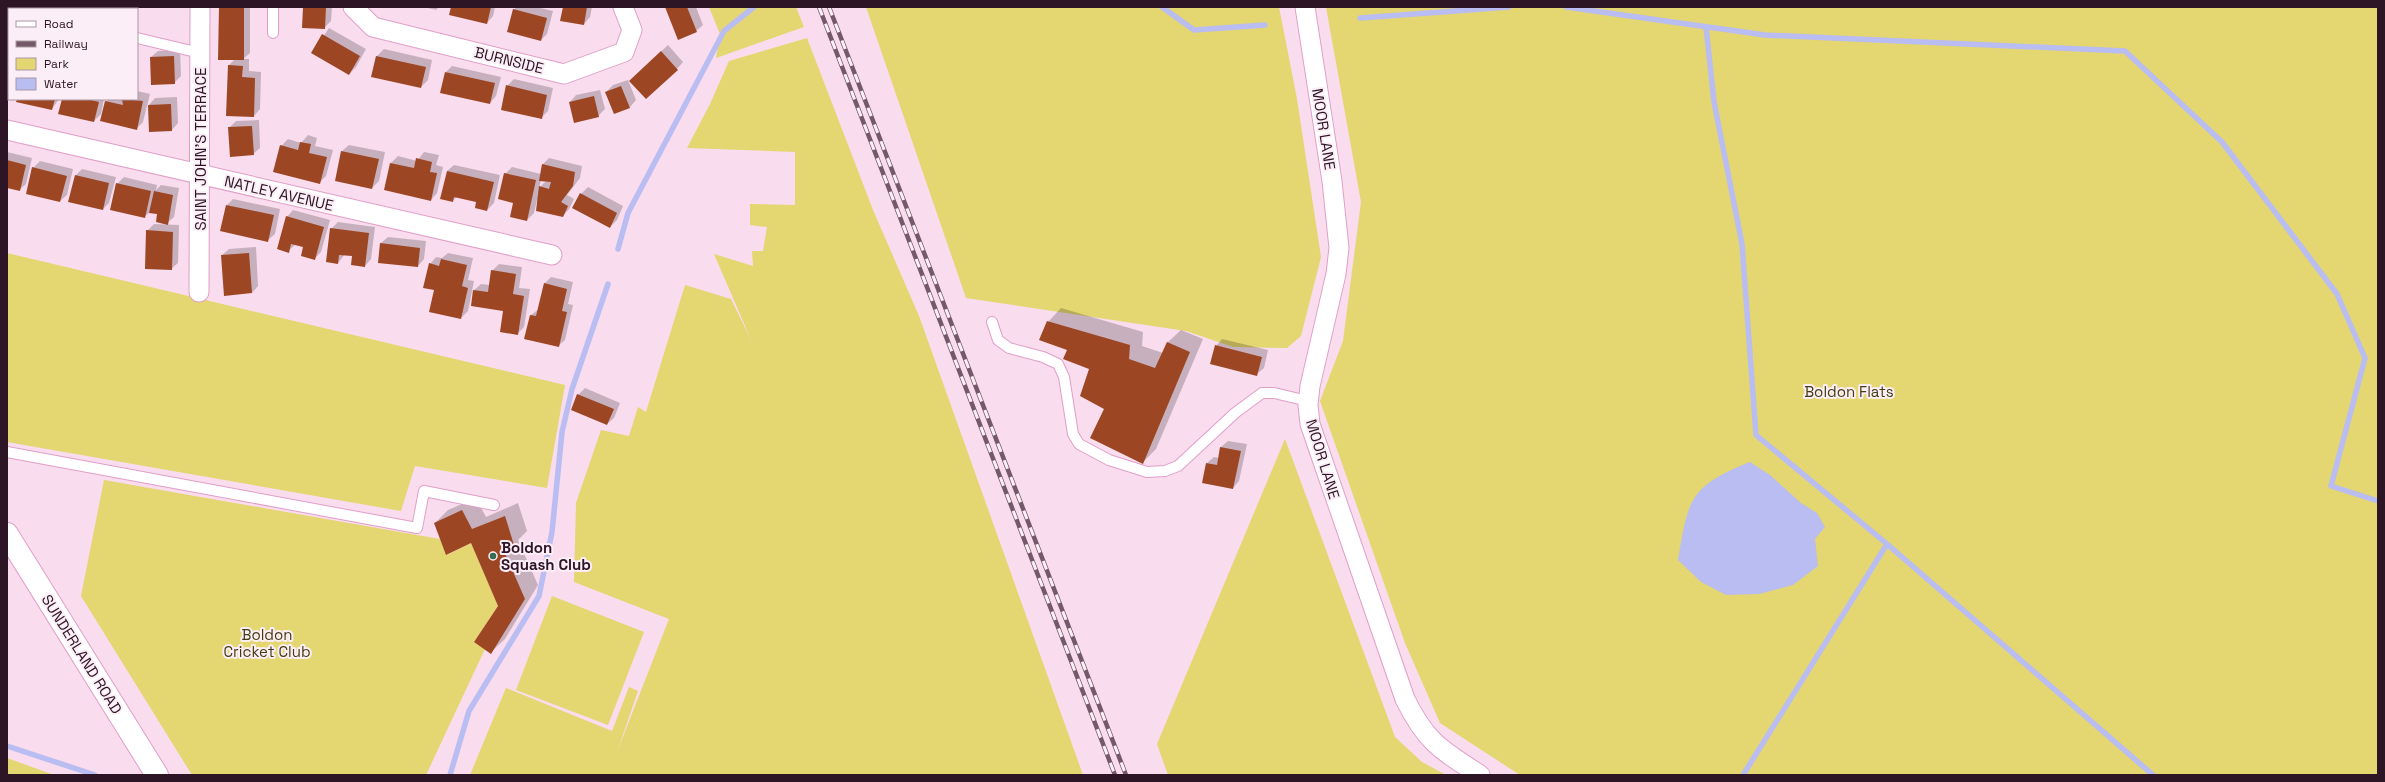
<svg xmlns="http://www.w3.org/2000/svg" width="2385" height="782" font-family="'Space Grotesk',sans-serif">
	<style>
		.green { fill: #e4d670 }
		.water { fill: #b9bdf2 }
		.shadow { fill: #0003; fill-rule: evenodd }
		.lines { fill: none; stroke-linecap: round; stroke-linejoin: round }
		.stream { stroke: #b9bdf2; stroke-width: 5.5 }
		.building { fill: #9c4623 }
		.service-casing { stroke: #e19ec8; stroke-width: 12 }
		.minor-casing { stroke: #e19ec8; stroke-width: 21 }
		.primary-casing { stroke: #e19ec8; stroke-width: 24 }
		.service { stroke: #fff; stroke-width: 10 }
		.minor { stroke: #fff; stroke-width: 19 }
		.primary { stroke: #fff; stroke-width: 22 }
		.rail-casing { stroke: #74596a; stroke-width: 4.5 }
		.rail { stroke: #fceef6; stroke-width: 3; stroke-dasharray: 9; stroke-linecap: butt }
		.poi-dot { fill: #346b51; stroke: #fceef6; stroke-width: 1.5 }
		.labels { text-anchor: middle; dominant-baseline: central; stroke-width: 4; stroke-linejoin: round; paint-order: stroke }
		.street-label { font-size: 15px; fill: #2e1526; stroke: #fceef6 }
		.park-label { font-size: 15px; fill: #423c10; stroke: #fceef6 }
		.poi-label { font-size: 15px; font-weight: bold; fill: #2e1526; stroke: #fceef6; text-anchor: start }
	</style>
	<rect width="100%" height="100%" fill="#f9dced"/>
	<path class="green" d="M 709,7 L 796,7 L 804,27 L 716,58 L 720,34 Z
		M 866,7 L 1279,7 L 1297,99 L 1321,257 L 1301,336 L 1287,348 L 1233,347 L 1186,331 L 966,298 Z
		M 1326,7 L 2378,7 L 2378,775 L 1520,775 L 1440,723 L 1405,643 L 1320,401 L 1343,341 L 1361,202 Z
		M 807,38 L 873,210 L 919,316 L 1083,775 L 470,775 L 506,688 L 612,731 L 629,687 L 638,691 L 617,752 L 669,619 L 574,582 L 576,503 L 601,430 L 629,436 L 638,407 L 646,412 L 685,285 L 731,299 L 752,342 L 714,254 L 753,266 L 752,251 L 763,251 L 767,227 L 750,225 L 750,204 L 795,205 L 795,152 L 687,148 L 710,104 L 729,61 Z
		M 7,253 L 565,385 L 547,488 L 415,466 L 401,511 L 7,442 Z
		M 1285,439 L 1395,737 L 1422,762 L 1446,775 L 1168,775 L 1157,744 Z
		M 104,480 L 440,539 L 447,555 L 471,543 L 498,606 L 474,642 L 485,649 L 426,775 L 192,775 L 81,596 Z
		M 552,596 L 644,632 L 608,725 L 516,690 Z
		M 7,758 L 54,775 L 7,775 Z"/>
	<path class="water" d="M 1750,462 L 1770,475 L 1801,503 L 1817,513 L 1825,527 L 1815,539 L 1818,566 L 1793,585 L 1759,594 L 1726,595 L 1701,582 L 1678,560 C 1688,500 1689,486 1750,462 Z"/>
	<path class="shadow" d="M 220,7 L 250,7 L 250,53 L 243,59 L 249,59 L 249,71 L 261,72 L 260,109 L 254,116 L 228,66 L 235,59 Z
		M 304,7 L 332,7 L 331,21 L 324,28 Z
		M 424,7 L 439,7 L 436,10 Z
		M 452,7 L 495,7 L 493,16 L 487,23 Z
		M 516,7 L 536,7 L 553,11 L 547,34 L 541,40 L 514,10 Z
		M 564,7 L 592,7 L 590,17 L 584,24 Z
		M 666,7 L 696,7 L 703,25 L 696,31 Z
		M 329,28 L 366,49 L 356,67 L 349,74 L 312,53 Z
		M 668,45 L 683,62 L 677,69 L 637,74 Z
		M 384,49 L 432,60 L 428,80 L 421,87 L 373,76 L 377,56 Z
		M 180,50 L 181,76 L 174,83 L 151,57 L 158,51 Z
		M 452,66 L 501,77 L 496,96 L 490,103 L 446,72 Z
		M 7,70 L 9,71 L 9,98 L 7,98 Z
		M 514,79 L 553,88 L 548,111 L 541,118 L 507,86 Z
		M 628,80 L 636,100 L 630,107 L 606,92 L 613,85 Z
		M 600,90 L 605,109 L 598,116 L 570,102 L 576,95 Z
		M 137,91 L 150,94 L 143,122 L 137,128 L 106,102 L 108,99 L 137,99 Z
		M 177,97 L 178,123 L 172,130 L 150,131 L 149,105 L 155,98 Z
		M 18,99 L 59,99 L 52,109 Z
		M 63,99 L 104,99 L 101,114 L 94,121 Z
		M 259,120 L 260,148 L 253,154 L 229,128 L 236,121 Z
		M 308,135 L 317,138 L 315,146 L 333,150 L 326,176 L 320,182 L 281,146 L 288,139 L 301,143 Z
		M 349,145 L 385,152 L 379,181 L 372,188 L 342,151 Z
		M 7,152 L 32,158 L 26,184 L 19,190 L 7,187 Z
		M 424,152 L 439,155 L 436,165 L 443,167 L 437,193 L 431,200 L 385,189 L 391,163 L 398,156 L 417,161 Z
		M 549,158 L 582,166 L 580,178 L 567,195 L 574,199 L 569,209 L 563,216 L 537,200 L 534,213 L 527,220 L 514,202 L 505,174 L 512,167 L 541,174 L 543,164 ZM 541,180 L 546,181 L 539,188 Z
		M 40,161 L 73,169 L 67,195 L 60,201 L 33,168 Z
		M 454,165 L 500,175 L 494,203 L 487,210 L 478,201 L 457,197 L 452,201 L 447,171 Z
		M 82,169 L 116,177 L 109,203 L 103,209 L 76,175 Z
		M 124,177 L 157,185 L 156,190 L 161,185 L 179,188 L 174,217 L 167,223 L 159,214 L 150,212 L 144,217 L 117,184 Z
		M 588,187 L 623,206 L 617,220 L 610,227 L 581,194 Z
		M 233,199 L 280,209 L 275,234 L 268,240 L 227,205 Z
		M 293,210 L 330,220 L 321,252 L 314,259 L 304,247 L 296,244 L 288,251 L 287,217 Z
		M 338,222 L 375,227 L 371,259 L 365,266 L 353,255 L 345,254 L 338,263 L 331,229 Z
		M 154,224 L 179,225 L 178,263 L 171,269 L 147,231 Z
		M 388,237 L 426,241 L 424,259 L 418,266 L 381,243 Z
		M 256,247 L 258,286 L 252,293 L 222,255 L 229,249 Z
		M 448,253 L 473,258 L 468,280 L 474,281 L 468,311 L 461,318 L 435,290 L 430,264 L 436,257 L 442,258 Z
		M 499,264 L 522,267 L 519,288 L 530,289 L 524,327 L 517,334 L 504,310 L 474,290 L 481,284 L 490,285 L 492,271 Z
		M 551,277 L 573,282 L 568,304 L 573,305 L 565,340 L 558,346 L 525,339 L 531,315 L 539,309 L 545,283 Z
		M 1061,308 L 1143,332 L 1142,346 L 1163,353 L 1167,343 L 1181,330 L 1203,339 L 1156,449 L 1143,462 L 1106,409 L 1090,369 L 1068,349 L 1048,322 Z
		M 1222,339 L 1268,350 L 1264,368 L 1257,374 L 1216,346 Z
		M 585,388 L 620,403 L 614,418 L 607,424 L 578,395 Z
		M 1228,441 L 1247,444 L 1239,481 L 1233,488 L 1207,463 L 1214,457 L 1219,458 L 1221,447 Z
		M 476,498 L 486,517 L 518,503 L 527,531 L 518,540 L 538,585 L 505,639 L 491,652 L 499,606 L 471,541 L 435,523 L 448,510 Z"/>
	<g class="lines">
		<path class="stream" d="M 1162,7 L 1194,30 L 1265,25
			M 1566,7 L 1765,35 L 2125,51 L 2222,142 L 2337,294 L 2365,358 L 2331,486 L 2378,501
			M 1360,18 L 1509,7
			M 1706,27 L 1714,102 L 1742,244 L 1756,435 L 1887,544 L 1743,775
			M 618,249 L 628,213 L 724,31 L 754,7
			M 1887,544 L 2153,775
			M 7,746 L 95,775
			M 450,775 L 469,711 L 539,596 L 552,532 L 562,432 L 572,389 L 608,284"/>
	</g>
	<path class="building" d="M 219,7 L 244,7 L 244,60 L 218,60 Z
		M 303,7 L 326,7 L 325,29 L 302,28 Z
		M 451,7 L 491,7 L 487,24 L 449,15 Z
		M 563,7 L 587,7 L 584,25 L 560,21 Z
		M 665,7 L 687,7 L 697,32 L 678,40 Z
		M 513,9 L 547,18 L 541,41 L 507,32 Z
		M 322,34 L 360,56 L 349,75 L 311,53 Z
		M 661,51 L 678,70 L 646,99 L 629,81 Z
		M 174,56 L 175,84 L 151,85 L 150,57 Z
		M 376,56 L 426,67 L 421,88 L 371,77 Z
		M 228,65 L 243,66 L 242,77 L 255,78 L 254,117 L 226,116 Z
		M 445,72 L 495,83 L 490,104 L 440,93 Z
		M 7,78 L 9,78 L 9,99 L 7,99 Z
		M 506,85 L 547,95 L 542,119 L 501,110 Z
		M 621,86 L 630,108 L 614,114 L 605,92 Z
		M 594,96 L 599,117 L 574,123 L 569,102 Z
		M 17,99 L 55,99 L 52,110 L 16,102 Z
		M 62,99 L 87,99 L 99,102 L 94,122 L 58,114 Z
		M 122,99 L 143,101 L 137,130 L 100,121 L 105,101 L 123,105 Z
		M 171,104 L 172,131 L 149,132 L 148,105 Z
		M 252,126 L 254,155 L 230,157 L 228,127 Z
		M 300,142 L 311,144 L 309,153 L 327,157 L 320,184 L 273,172 L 280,145 L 298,150 Z
		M 341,151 L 379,159 L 372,189 L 335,181 Z
		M 416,158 L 432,162 L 430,172 L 437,173 L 431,201 L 384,190 L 390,163 L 414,168 Z
		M 7,160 L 26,165 L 20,191 L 7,188 Z
		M 542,164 L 575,172 L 573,186 L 561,202 L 568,206 L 563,217 L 536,211 L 539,186 L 549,189 L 551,182 L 539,181 Z
		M 32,167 L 67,176 L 60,202 L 26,194 Z
		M 447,171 L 494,182 L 487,211 L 475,208 L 476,202 L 454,197 L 453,202 L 440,199 Z
		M 504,173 L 536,180 L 527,221 L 510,217 L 513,203 L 498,199 Z
		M 75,175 L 109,183 L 103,210 L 68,202 Z
		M 116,183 L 151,191 L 145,218 L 110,210 Z
		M 154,191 L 173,195 L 168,225 L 156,222 L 157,214 L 149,213 Z
		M 580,193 L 617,213 L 610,228 L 572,208 Z
		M 226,205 L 274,215 L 268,242 L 220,231 Z
		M 286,216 L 324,227 L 315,260 L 301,256 L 303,247 L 291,244 L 289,253 L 277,249 Z
		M 330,228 L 369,233 L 365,267 L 351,265 L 352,256 L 339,255 L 338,264 L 326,262 Z
		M 146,230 L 173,232 L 172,270 L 145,269 Z
		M 380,243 L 420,248 L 418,267 L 378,263 Z
		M 249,253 L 252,293 L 224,296 L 221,255 Z
		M 441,259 L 467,265 L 462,286 L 468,288 L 461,319 L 429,312 L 434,290 L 423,288 L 429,263 L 439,266 Z
		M 491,270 L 516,274 L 513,294 L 524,296 L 518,335 L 500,332 L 503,311 L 471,306 L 473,290 L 488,292 Z
		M 544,283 L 567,289 L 562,311 L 567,312 L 559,347 L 524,339 L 530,315 L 536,316 Z
		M 1047,321 L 1130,345 L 1129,359 L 1155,368 L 1167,342 L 1190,352 L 1143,464 L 1090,438 L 1104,409 L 1080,396 L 1089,369 L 1063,359 L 1067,350 L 1039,340 Z
		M 1215,345 L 1262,357 L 1257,376 L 1210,364 Z
		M 577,394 L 614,409 L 607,425 L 571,410 Z
		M 1220,447 L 1241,451 L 1233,489 L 1202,483 L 1206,463 L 1217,465 Z
		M 462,510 L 472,529 L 505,516 L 514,545 L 504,551 L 525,599 L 491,654 L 474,642 L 498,606 L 471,543 L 446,555 L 434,523 Z"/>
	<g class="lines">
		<g class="service-casing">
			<path id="service" d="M 8,7 L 16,9
				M 273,33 L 273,7
				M 137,38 L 200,53
				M 992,322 L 998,340 L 1009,348 L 1043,357 L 1058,364 L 1064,377 L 1073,434 L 1079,444 L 1109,460 L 1147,472 L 1165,471 L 1178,466 L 1235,413 L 1262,393 L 1274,393 L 1308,401
				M 7,452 L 417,528 L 424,491 L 494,505"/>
		</g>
		<g class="minor-casing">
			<path id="minor" d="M 353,7 L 373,27 L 564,74 L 624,52 L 632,30 L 623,7
				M 1305,7 L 1332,181 L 1339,248 L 1336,274 L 1310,386 L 1308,405 L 1310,424 L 1405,699 C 1426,742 1441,750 1480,775
				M 7,130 L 552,255
				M 199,292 L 200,7"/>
		</g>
		<g class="primary-casing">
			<path id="primary" d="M 7,534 L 157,775"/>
		</g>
		<use href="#service" class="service"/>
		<use href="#minor" class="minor"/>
		<use href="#primary" class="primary"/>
		<g class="rail-casing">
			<path id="rail" d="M 819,7 L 1115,775
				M 829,7 L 1126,775"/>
		</g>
		<use href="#rail" class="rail"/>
	</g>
	<circle class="poi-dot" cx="493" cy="556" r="4"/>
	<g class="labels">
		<g class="street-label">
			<text transform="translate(509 60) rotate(14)">BURNSIDE</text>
			<text transform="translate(1324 129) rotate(81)">MOOR LANE</text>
			<text transform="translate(200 149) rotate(-90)">SAINT JOHN'S TERRACE</text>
			<text transform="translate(279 193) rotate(13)">NATLEY AVENUE</text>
			<text transform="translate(1323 459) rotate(73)">MOOR LANE</text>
			<text transform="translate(82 654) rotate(58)">SUNDERLAND ROAD</text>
		</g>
		<g class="park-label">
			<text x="1849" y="391">Boldon Flats</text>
			<text x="267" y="634">Boldon<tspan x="267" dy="17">Cricket Club</tspan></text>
		</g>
		<g class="poi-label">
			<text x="501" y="547">Boldon<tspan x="501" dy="17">Squash Club</tspan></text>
		</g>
	</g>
	<rect width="2385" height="782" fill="none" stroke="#2e1526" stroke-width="16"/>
	<rect x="8" y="8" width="130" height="92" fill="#fceef6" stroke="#aa97a3"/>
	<rect x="16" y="21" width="20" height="6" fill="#ffffff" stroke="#aa97a3"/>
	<text x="44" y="28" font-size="12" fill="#2e1526">Road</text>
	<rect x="16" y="41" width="20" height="6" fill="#74596a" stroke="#aa97a3"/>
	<text x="44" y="48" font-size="12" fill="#2e1526">Railway</text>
	<rect x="16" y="58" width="20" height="12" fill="#e4d670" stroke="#aa97a3"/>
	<text x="44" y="68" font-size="12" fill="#2e1526">Park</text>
	<rect x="16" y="78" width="20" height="12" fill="#b9bdf2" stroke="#aa97a3"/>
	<text x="44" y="88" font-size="12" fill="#2e1526">Water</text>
</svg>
